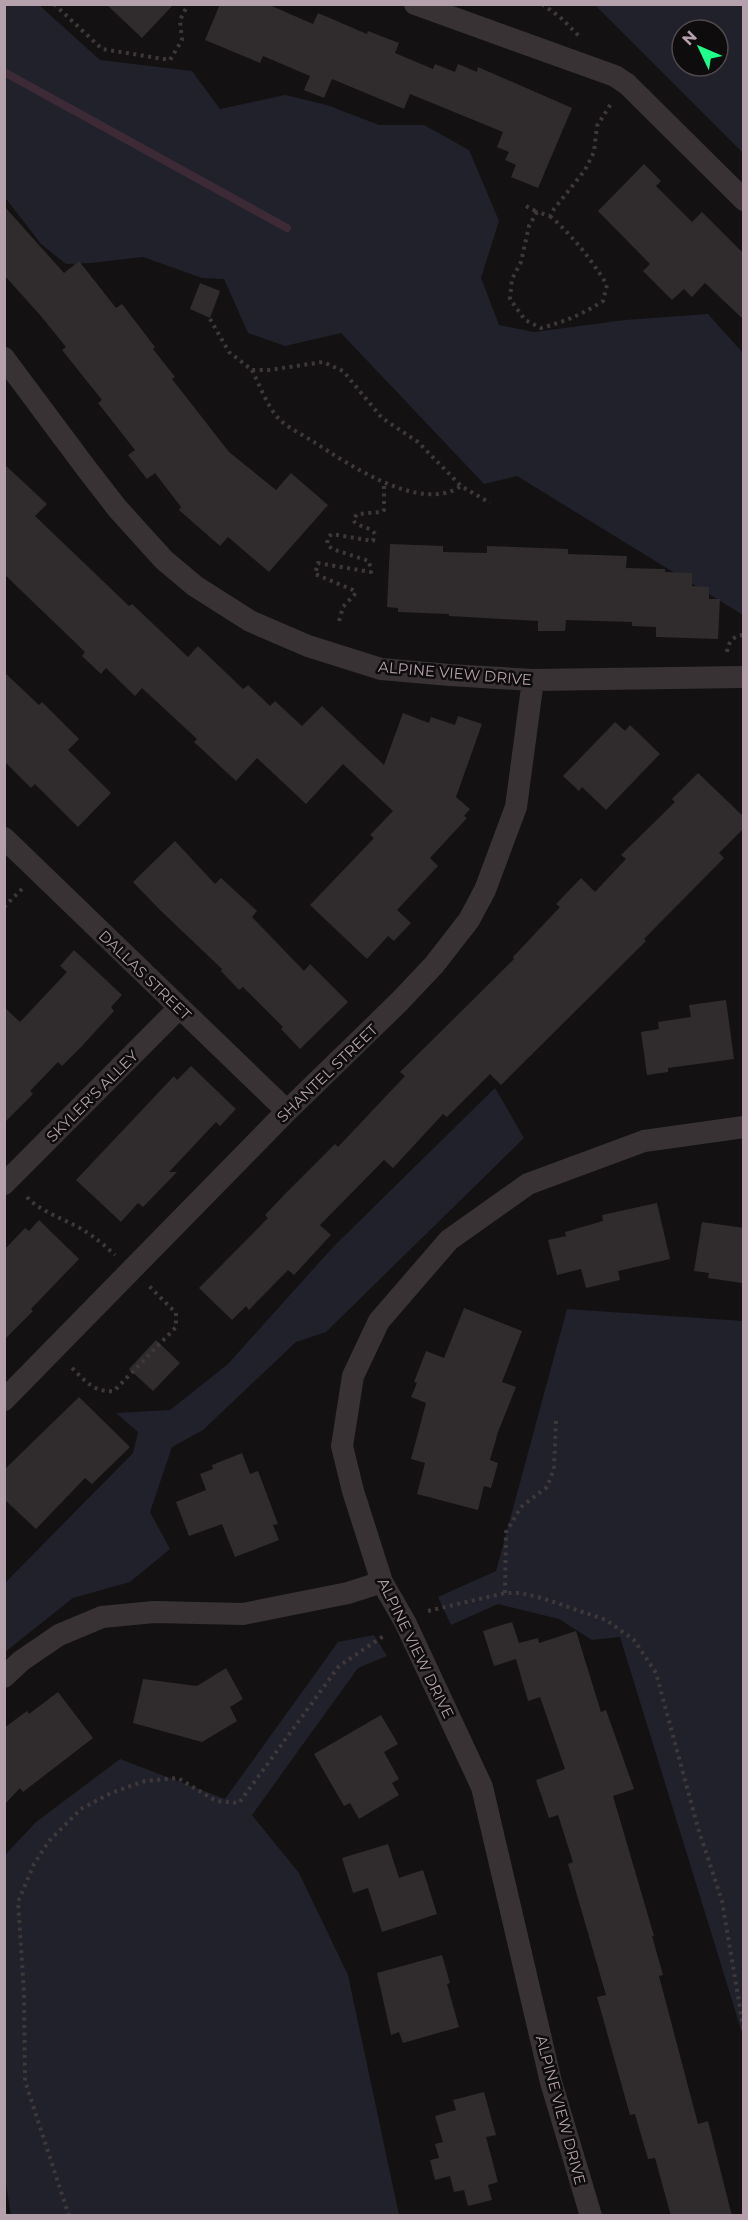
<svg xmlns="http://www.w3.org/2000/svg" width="748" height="2220" font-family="Montserrat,sans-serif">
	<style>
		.green { fill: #20212b; fill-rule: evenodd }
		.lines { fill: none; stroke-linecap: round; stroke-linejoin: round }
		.stream { stroke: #3d2a37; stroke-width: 8 }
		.building { fill: #302c2d }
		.path { stroke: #3f383b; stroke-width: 4; stroke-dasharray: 3 4.5; stroke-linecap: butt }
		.street { stroke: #383234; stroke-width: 22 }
		.labels { text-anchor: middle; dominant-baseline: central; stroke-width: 5; stroke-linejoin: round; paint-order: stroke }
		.street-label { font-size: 15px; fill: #b5a1ab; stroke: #0e0c0d }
	</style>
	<rect width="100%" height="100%" fill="#131112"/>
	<path class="green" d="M 5,5 L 39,5 L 100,60 L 192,71 L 220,109 L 285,95 L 327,105 L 379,125 L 424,125 L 469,150 L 499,221 L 481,278 L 499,325 L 534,332 L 625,320 L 708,314 L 743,353 L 743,615 L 517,476 L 484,484 L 341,333 L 285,346 L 248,333 L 224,279 L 202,278 L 143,257 L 91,263 L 66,264 L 41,244 L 7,200 L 5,200 Z
		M 594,5 L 743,5 L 743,153 L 595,5 ZM 682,30 L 718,30 L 718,66 L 682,66 Z
		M 495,1088 L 524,1138 L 326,1332 L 296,1342 L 203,1430 L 172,1447 L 150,1512 L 170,1549 L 130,1582 L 73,1598 L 5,1652 L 5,1583 L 133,1453 L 138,1432 L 116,1413 L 170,1410 L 228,1364 L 333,1247 Z
		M 567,1309 L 743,1321 L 743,2036 L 620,1637 L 592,1640 L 559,1619 L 498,1604 L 451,1625 L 438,1597 L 496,1571 Z
		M 374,1635 L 387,1656 L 358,1668 L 252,1815 L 299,1873 L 348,1975 L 399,2215 L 11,2215 L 4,2172 L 5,1855 L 36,1822 L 120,1759 L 225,1799 L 338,1642 Z"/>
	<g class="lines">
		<path class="stream" d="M 4,72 L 287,228"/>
	</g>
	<path class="building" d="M 106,4 L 174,4 L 142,38 Z
		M 220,4 L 267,4 L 313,24 L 318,13 L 367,34 L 368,31 L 399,43 L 395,53 L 433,69 L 435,64 L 455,72 L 458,64 L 477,72 L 478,67 L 572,108 L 538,188 L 511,177 L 516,165 L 505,160 L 509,152 L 497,147 L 503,132 L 410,94 L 404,109 L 332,79 L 324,98 L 304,90 L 310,76 L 263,56 L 260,63 L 205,40 Z
		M 644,164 L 661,181 L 656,186 L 692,222 L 702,212 L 744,254 L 744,320 L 705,283 L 692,297 L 684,289 L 672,300 L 643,271 L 650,264 L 598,211 Z
		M 4,206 L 64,273 L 79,261 L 116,308 L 122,304 L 155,347 L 153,349 L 175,377 L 172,379 L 229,452 L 276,490 L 291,473 L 328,505 L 269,572 L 228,537 L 220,546 L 179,510 L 181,507 L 155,473 L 147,479 L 128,455 L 135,450 L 98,403 L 102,400 L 62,350 L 66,347 L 40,315 L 4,275 Z
		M 200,283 L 220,291 L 210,318 L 190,309 Z
		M 4,464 L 47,504 L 35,516 L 129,606 L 132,604 L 188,657 L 198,646 L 243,689 L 248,685 L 270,706 L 275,701 L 302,726 L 322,706 L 384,765 L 403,713 L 429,723 L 431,717 L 455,725 L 458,716 L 482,724 L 456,797 L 470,809 L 464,816 L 467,818 L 430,858 L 438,866 L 397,910 L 411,923 L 394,941 L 388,936 L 367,959 L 310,905 L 374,838 L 370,835 L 393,811 L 343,764 L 306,804 L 257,758 L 236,781 L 194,742 L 197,739 L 142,688 L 135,696 L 106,668 L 101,674 L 82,656 L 85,652 L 4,574 Z
		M 390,544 L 443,546 L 443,552 L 487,553 L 487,546 L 568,549 L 568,554 L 627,556 L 626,568 L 665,569 L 665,572 L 692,573 L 692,586 L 709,587 L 709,599 L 720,599 L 718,639 L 656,637 L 656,627 L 632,626 L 632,622 L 566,620 L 565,631 L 538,631 L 538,621 L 449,616 L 449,614 L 398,612 L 398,608 L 387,607 Z
		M 4,672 L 39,705 L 42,702 L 79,739 L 68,750 L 111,793 L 78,827 L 35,784 L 31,788 L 4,761 Z
		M 615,722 L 625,731 L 630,725 L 660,754 L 606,810 L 582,787 L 579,791 L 563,776 Z
		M 698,773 L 744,817 L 744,828 L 719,853 L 724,858 L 644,939 L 646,941 L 501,1085 L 490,1074 L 447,1117 L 443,1114 L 393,1168 L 384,1160 L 320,1225 L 331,1235 L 294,1275 L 288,1270 L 249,1310 L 246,1306 L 232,1320 L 199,1288 L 268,1218 L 265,1215 L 286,1193 L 335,1144 L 338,1147 L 405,1076 L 400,1072 L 514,959 L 513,957 L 560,907 L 556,904 L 581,878 L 595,892 L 626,859 L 621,855 L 675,802 L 672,799 Z
		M 175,841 L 215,884 L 221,878 L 257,911 L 252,917 L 304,971 L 310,964 L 348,1002 L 300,1049 L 281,1029 L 283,1027 L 243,987 L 239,990 L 221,971 L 222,969 L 160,910 L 133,882 Z
		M 74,950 L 122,995 L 111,1007 L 114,1011 L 82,1046 L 62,1066 L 58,1062 L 30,1091 L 33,1094 L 4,1123 L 4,1007 L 20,1022 L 67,972 L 60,966 Z
		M 726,1000 L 734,1059 L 668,1068 L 668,1072 L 647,1075 L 641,1032 L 659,1029 L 658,1022 L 691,1017 L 689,1005 Z
		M 191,1066 L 236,1109 L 220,1126 L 216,1122 L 169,1172 L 177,1172 L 143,1207 L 138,1203 L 121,1222 L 76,1180 L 174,1076 L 177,1080 Z
		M 657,1203 L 670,1259 L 618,1271 L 620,1280 L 586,1288 L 581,1269 L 557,1275 L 548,1240 L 566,1236 L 565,1232 L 603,1221 L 602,1215 Z
		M 39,1220 L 79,1259 L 31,1309 L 33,1311 L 4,1340 L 4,1250 L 25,1228 L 29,1231 Z
		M 702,1222 L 744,1228 L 742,1283 L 708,1278 L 709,1273 L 694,1271 Z
		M 464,1308 L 522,1331 L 502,1382 L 516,1387 L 498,1432 L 490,1460 L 498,1463 L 491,1488 L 484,1486 L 478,1510 L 417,1494 L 425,1463 L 411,1459 L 426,1403 L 411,1397 L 417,1383 L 414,1382 L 426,1351 L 444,1358 Z
		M 156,1340 L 180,1363 L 153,1391 L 129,1369 Z
		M 79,1397 L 130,1447 L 92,1484 L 85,1478 L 36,1529 L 4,1499 L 4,1470 Z
		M 242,1453 L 250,1474 L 258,1471 L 278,1524 L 273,1525 L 279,1540 L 235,1557 L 222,1524 L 189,1536 L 176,1502 L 206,1490 L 200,1474 L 213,1469 L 212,1465 Z
		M 512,1622 L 519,1643 L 538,1638 L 539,1643 L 576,1631 L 601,1712 L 606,1710 L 634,1789 L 613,1796 L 654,1936 L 652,1936 L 663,1975 L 659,1976 L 698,2124 L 708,2121 L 732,2216 L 671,2216 L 655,2158 L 648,2159 L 635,2114 L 630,2115 L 597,1997 L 606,1995 L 568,1864 L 573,1862 L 558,1815 L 549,1818 L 536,1780 L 565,1769 L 540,1697 L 528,1701 L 516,1659 L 494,1666 L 483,1631 Z
		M 226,1668 L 243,1699 L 230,1707 L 237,1721 L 202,1742 L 133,1723 L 143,1679 L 197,1686 Z
		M 58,1692 L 93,1738 L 23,1792 L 20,1788 L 4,1805 L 4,1728 L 27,1711 L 29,1714 Z
		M 381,1715 L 398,1744 L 384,1752 L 399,1779 L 392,1783 L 399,1795 L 359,1819 L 350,1803 L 344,1806 L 314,1754 Z
		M 388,1844 L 399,1878 L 423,1870 L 437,1914 L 382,1932 L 368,1888 L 353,1893 L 342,1858 Z
		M 442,1955 L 450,1983 L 447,1984 L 459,2027 L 403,2043 L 399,2032 L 391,2035 L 377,1973 Z
		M 484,2092 L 496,2135 L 486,2137 L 498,2182 L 488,2185 L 492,2200 L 468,2206 L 464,2190 L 454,2192 L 450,2176 L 435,2180 L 430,2160 L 439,2158 L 435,2144 L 443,2142 L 435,2116 L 456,2110 L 453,2100 Z"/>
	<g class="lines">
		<path class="path" d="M 54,4 L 102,49 L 170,60 L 182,40 L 180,20 L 188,4
			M 542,4 L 560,17 L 579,36
			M 526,206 L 537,212
			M 550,216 C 573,236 591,259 607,285 L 603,301 C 583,314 564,322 541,328 L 525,320 L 510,299 L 512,279 L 521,262 L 529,226 L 537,212 L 550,216 L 554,209 L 585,170 L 594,152 L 597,126 L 612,102
			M 210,319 L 229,352 L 252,370 L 269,370 L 323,362 L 343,371 L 382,418 L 418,442 L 461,486 L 490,503
			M 252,370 C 260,386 267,406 279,419 C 288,428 303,435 314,442 C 348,464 421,514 461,486
			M 339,621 L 343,607 L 356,593 L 353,590 L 315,574 L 318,563 L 371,572 L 369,561 L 332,549 L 327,544 L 328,537 L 332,534 L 373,541 L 375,534 C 370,526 358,528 353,520 L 357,514 L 382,512 L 384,510 L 384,482
			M 727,652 C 728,642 734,635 744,635
			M 4,907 L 23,888
			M 27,1197 C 40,1211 59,1217 76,1226 C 91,1234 102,1243 115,1255
			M 72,1368 C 85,1381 95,1393 114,1391 L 176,1327 L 176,1313 L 149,1286
			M 505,1593 L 506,1532 L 521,1507 L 547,1487 L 554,1469 L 556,1419
			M 428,1611 L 505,1593 L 521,1593 L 545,1599 L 606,1620 L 634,1640 L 656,1673 L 698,1828 L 722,1901 L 744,2032
			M 69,2216 L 25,2081 L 24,1992 L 18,1902 L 34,1864 L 49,1841 L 81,1809 L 111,1793 L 145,1781 L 178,1778 L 216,1801 L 239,1803 L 339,1666 L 385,1635"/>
		<path class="street" d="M 415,4 L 615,76 L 627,84 L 744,200
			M 4,358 L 86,468 L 117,508 L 164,560 L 195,586 L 250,621 L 308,646 L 381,669 L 450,675 L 533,680 L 744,677
			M 4,838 L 287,1111
			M 4,1184 L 179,1008
			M 4,1400 L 287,1111 L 399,1002 L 434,965 L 469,920 L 485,890 L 516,807 L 533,680
			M 4,1677 L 21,1661 L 59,1635 L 102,1617 L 154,1612 L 243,1614 L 348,1593 L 382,1582
			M 591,2216 L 551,2082 L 482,1787 L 405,1622 L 382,1582 L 353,1491 L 342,1446 L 353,1376 L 379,1321 L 449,1240 L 528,1184 L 644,1141 L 744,1127"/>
	</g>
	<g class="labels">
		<g class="street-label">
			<text transform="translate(455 673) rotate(5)">ALPINE VIEW DRIVE</text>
			<text transform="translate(145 975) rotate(44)">DALLAS STREET</text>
			<text transform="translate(327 1073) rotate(-44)">SHANTEL STREET</text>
			<text transform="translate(92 1096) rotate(-45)">SKYLER'S ALLEY</text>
			<text transform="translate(416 1648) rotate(64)">ALPINE VIEW DRIVE</text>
			<text transform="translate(561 2110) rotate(75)">ALPINE VIEW DRIVE</text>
		</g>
	</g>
	<rect width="748" height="2220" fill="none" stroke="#b5a1ab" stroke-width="12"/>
	<g transform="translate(700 48) rotate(314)"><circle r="28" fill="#0e0c0d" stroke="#51484c" stroke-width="1.5"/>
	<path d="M0-4.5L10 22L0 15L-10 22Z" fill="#1dff88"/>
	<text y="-9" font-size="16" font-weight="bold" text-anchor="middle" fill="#b5a1ab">N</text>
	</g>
</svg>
